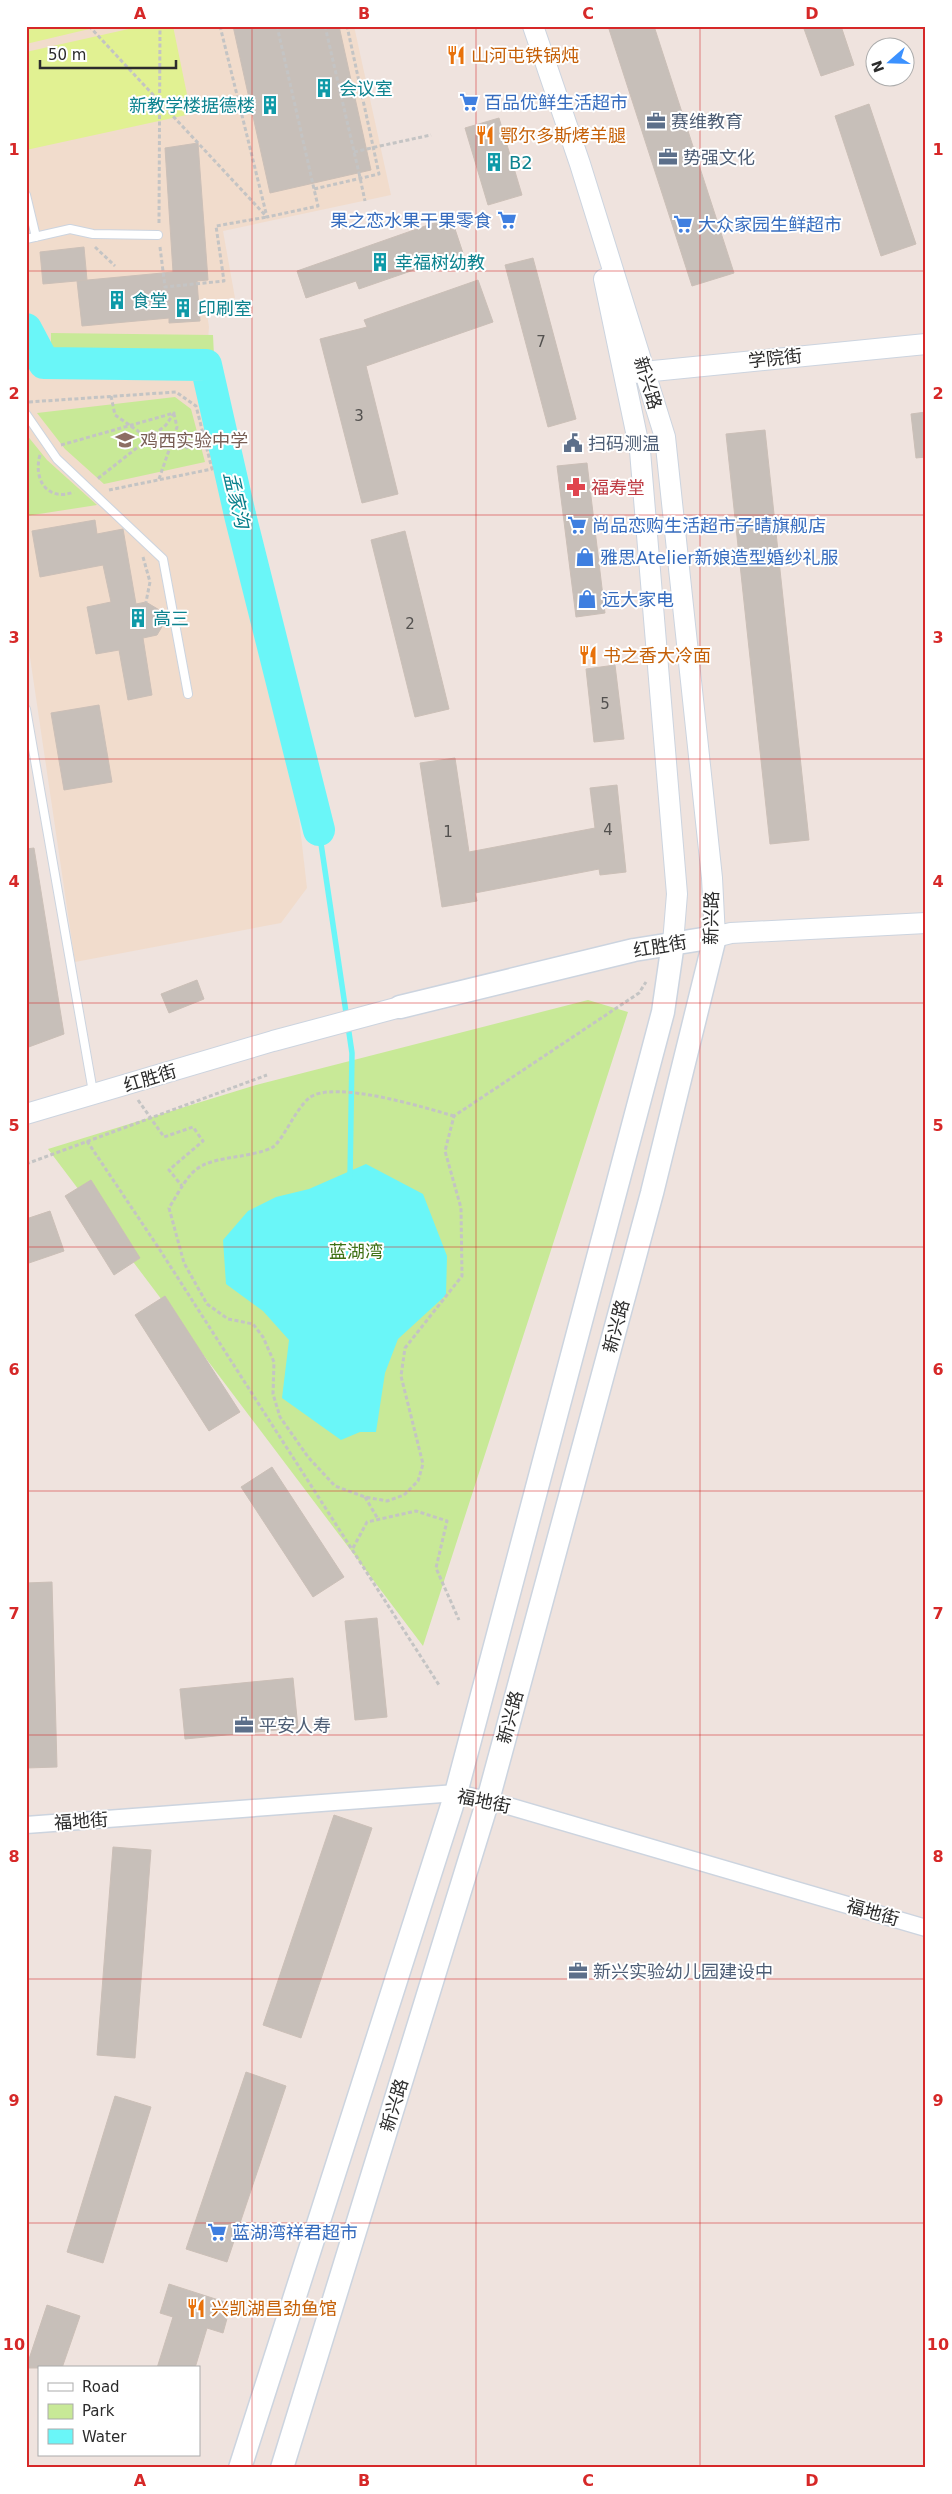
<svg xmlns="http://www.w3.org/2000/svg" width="952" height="2494" font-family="'DejaVu Sans','Noto Sans SC',sans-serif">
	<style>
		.education { fill: #f1dccc }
		.green { fill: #c8e997 }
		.pitch { fill: #e1f192 }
		.water { fill: #6af6f8 }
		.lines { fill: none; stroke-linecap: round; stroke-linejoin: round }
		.stream { stroke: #6af6f8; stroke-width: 5.5 }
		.river { stroke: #6af6f8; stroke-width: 32 }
		.building { fill: #c7bfb9; stroke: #cbbfb7 }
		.service-casing { stroke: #ccd4df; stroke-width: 10 }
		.minor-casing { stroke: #ccd4df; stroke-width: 19 }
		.tertiary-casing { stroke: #ccd4df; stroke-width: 22 }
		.secondary-casing { stroke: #ccd4df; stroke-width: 25 }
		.path { stroke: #c4c4c4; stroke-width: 3; stroke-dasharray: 4 2.5; stroke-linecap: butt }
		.service { stroke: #fff; stroke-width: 8 }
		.minor { stroke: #fff; stroke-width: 16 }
		.tertiary { stroke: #fff; stroke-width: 20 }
		.secondary { stroke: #fff; stroke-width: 22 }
		.path-bridge { stroke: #c4c4c4; stroke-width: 3; stroke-dasharray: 4 2.5; stroke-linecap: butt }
		.grid { fill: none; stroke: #d62828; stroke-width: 1; stroke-opacity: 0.55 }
		.labels { text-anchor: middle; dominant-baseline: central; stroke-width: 4; stroke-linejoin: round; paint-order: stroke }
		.number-label { font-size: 15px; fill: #53514f }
		.food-label { font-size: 18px; fill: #c56008; stroke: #fff; text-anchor: start }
		.culture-label { font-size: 18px; fill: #0d838f; stroke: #fff; text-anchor: start }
		.shop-label { font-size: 18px; fill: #366cbe; stroke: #fff; text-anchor: start }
		.service-label { font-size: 18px; fill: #4e5e75; stroke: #fff; text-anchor: start }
		.street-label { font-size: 18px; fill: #2c2c2c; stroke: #fff }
		.education-label { font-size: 18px; fill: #785e54; stroke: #fff; text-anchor: start }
		.health-label { font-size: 18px; fill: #be3a42; stroke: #fff; text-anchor: start }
		.park-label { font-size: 18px; fill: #3f7115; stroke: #fff }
		.water-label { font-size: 19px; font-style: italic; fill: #067f8b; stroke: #fff }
		.neatline { fill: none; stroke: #d62828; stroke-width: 2 }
		.grid-label { font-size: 16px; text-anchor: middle; font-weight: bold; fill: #d62828 }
	</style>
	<rect width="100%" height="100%" fill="#efe3de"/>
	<path class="education" d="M 26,26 L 354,26 L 391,195 L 223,231 L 235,298 L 205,301 L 209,327 L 206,365 L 291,749 L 307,888 L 281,923 L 75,962 L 26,630 Z"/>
	<path class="green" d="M 51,333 L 213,335 L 214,356 L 51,355 Z
		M 175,397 L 191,409 L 205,462 L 104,484 L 65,449 L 37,413 Z
		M 26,434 L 47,460 L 97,505 L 26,516 Z
		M 588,1000 L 628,1012 L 423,1646 L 48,1149 L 256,1085 Z"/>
	<path class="pitch" d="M 26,26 L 102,26 L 26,44 Z
		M 142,26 L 173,26 L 191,114 L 26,150 L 26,52 Z"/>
	<path class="water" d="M 366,1164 L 423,1194 L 447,1256 L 446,1295 L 398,1339 L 385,1373 L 376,1432 L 360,1432 L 341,1440 L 282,1398 L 289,1340 L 263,1311 L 226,1284 L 223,1240 L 248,1211 L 276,1197 L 309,1189 Z"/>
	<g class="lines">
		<path class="stream" d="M 319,830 L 352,1053 L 350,1178"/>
		<path class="river" d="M 26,329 L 44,363 L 206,365 L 240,515 L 319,830"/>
	</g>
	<path class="building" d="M 233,26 L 339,26 L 371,170 L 270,193 Z
		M 608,26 L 654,26 L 734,273 L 692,286 Z
		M 803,26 L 841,26 L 854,65 L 821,76 Z
		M 869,104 L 916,244 L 881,256 L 835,116 Z
		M 499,118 L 522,195 L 488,205 L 465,128 Z
		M 198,143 L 208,280 L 197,281 L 200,321 L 169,323 L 169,318 L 82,326 L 77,281 L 173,272 L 165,148 Z
		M 451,217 L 463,253 L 359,289 L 356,281 L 306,298 L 297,271 Z
		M 84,247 L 87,280 L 43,284 L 40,252 Z
		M 533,258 L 576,419 L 548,427 L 505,265 Z
		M 478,280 L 493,322 L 366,366 L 398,494 L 362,503 L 320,339 L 367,327 L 364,320 Z
		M 926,412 L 926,457 L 916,458 L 911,414 Z
		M 765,430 L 809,840 L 770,844 L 726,434 Z
		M 587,463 L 605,613 L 576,617 L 557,466 Z
		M 95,520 L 97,534 L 123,529 L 136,604 L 146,602 L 161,611 L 163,625 L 157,635 L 143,638 L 152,695 L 128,700 L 119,650 L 96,654 L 87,607 L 111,602 L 103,565 L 40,577 L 32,531 Z
		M 405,531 L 449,709 L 415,717 L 371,540 Z
		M 615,665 L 624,739 L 594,742 L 586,669 Z
		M 99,705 L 112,782 L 64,790 L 51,713 Z
		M 455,758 L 469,852 L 595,828 L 590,788 L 617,785 L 626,872 L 600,875 L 599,869 L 475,893 L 477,901 L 442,907 L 420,763 Z
		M 34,848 L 64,1034 L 26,1048 L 26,849 Z
		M 197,980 L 204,999 L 169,1013 L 161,994 Z
		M 91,1180 L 140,1258 L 114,1275 L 65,1196 Z
		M 50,1211 L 64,1251 L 26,1264 L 26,1219 Z
		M 165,1296 L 240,1412 L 209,1431 L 135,1315 Z
		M 272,1467 L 344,1577 L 313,1597 L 241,1487 Z
		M 52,1582 L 57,1767 L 26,1768 L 26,1583 Z
		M 377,1618 L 387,1717 L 355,1720 L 345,1621 Z
		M 293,1678 L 298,1728 L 185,1739 L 180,1689 Z
		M 334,1815 L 372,1828 L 301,2038 L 263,2025 Z
		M 113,1847 L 151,1850 L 135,2058 L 97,2055 Z
		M 246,2072 L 286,2086 L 227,2262 L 186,2249 Z
		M 115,2096 L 151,2107 L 103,2263 L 67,2252 Z
		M 169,2284 L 231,2304 L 223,2333 L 207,2328 L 195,2368 L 157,2368 L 173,2317 L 160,2313 Z
		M 47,2305 L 80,2316 L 62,2368 L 26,2368 Z"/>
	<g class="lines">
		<g class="service-casing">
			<path id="service" d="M 26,195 L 36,237
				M 26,239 L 70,229 L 93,234 L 158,235
				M 26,414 L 57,459 L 163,559 L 188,694
				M 26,709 L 93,1092"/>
		</g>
		<g class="minor-casing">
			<path id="minor" d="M 26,1825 L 456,1793 L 488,1800 L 926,1928"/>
		</g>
		<g class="tertiary-casing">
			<path id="tertiary" d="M 533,26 L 580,164 L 665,437 L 712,878 L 715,937 L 731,933 L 926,923
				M 604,279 L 640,451 L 677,894 L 673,943
				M 633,373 L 926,344
				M 26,1114 L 273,1041 L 400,1007"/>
		</g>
		<g class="secondary-casing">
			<path id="secondary" d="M 240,2468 L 456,1793 L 663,1012 L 673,943
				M 282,2468 L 488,1800 L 652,1193 L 715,937 L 634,950 L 400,1007"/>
		</g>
		<path class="path" d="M 89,26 L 266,216
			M 220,26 L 267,217 L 318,206 L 314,189 L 379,174 L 347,26
			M 277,26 L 314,189
			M 325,26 L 359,173
			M 380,146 L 431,135
			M 354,152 L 367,149
			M 159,223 L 160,26
			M 95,247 L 115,266
			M 160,247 L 165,287 L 224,281 L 216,226 L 267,217
			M 111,396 L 115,415 L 138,431 L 154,447 L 169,442 L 185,449 L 203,435
			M 29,402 L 176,392 L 196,406 L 212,469 L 109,490
			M 61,445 L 174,413 L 166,425 L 96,480
			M 40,455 C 33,479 47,502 74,492
			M 159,479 L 177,427 L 174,414
			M 143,557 L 150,582 L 146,602
			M 138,1100 L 164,1137 L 193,1127 L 203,1141 L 169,1170 L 182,1186
			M 454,1116 C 426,1108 333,1079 309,1098 C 295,1110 283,1140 273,1147 C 265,1152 250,1154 241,1156 C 193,1163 193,1168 169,1208 L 184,1263 L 207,1304 L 228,1319 L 253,1324 L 263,1337 L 274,1362 L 273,1394 L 280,1417 L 308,1457 L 335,1486 L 365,1497 L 387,1501 L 404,1495 L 418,1481 L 423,1464 L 401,1376 L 405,1348 L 462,1276 L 461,1208 L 445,1151 L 454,1116 L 639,993 L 646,982
			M 87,1141 L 158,1247 L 439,1685
			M 26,1164 L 267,1075
			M 365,1497 L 378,1519
			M 353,1548 L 367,1522 L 416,1511 L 447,1521 L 436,1568 L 459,1620"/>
		<use href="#service" class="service"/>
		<use href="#minor" class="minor"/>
		<use href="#tertiary" class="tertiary"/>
		<use href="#secondary" class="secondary"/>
		<path class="path-bridge" d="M 367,149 L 380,146
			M 359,173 L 365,201"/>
	</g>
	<path class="grid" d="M 252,26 L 252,2468M 476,26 L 476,2468M 700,26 L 700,2468M 26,271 L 926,271M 26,515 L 926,515M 26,759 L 926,759M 26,1003 L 926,1003M 26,1247 L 926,1247M 26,1491 L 926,1491M 26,1735 L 926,1735M 26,1979 L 926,1979M 26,2223 L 926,2223"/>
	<defs>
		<g id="restaurant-bare" transform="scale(1.5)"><path d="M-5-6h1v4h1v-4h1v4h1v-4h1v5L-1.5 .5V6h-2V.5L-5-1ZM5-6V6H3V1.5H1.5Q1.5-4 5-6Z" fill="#e8710a" stroke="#fff" stroke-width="2.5" paint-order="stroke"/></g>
		<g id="building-bare" transform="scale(1.5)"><path d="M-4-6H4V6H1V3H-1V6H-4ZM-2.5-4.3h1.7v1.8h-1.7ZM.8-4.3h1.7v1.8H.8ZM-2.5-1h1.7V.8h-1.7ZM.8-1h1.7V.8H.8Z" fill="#0f9aa8" stroke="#fff" stroke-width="2.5" paint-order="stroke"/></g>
		<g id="supermarket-bare" transform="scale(1.5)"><path d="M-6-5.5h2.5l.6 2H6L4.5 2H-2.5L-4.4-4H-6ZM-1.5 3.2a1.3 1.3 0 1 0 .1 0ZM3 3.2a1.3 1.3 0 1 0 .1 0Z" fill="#3f7fe0" stroke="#fff" stroke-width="2.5" paint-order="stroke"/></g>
		<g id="office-bare" transform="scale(1.5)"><path d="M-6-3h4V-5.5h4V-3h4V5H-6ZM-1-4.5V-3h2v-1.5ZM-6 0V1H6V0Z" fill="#5c6f8a" stroke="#fff" stroke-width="2.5" paint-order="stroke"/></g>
		<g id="school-bare" transform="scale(1.5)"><path d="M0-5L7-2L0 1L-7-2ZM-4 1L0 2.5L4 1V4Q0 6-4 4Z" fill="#8d6e63" stroke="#fff" stroke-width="2.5" paint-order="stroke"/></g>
		<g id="civic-bare" transform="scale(1.5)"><path d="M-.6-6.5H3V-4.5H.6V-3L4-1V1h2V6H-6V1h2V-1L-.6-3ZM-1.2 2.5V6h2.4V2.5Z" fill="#5c6f8a" stroke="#fff" stroke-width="2.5" paint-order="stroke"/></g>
		<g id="pharmacy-bare" transform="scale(1.5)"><path d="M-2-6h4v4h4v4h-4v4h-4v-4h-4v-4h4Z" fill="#e0444e" stroke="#fff" stroke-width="2.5" paint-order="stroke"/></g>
		<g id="shop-bare" transform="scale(1.5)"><path d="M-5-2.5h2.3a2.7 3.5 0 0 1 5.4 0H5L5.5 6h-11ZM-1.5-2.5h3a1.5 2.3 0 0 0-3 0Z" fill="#3f7fe0" stroke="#fff" stroke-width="2.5" paint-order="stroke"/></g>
	</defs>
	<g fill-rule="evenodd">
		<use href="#restaurant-bare" x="456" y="55"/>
		<use href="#building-bare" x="324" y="88"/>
		<use href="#supermarket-bare" x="469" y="102"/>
		<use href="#building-bare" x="270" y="105"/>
		<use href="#office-bare" x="656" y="121"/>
		<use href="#restaurant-bare" x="485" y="135"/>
		<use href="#office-bare" x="668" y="157"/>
		<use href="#building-bare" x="494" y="162"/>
		<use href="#supermarket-bare" x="507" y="220"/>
		<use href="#supermarket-bare" x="683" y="224"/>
		<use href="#building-bare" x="380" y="262"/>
		<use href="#building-bare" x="117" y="300"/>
		<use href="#building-bare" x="183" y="308"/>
		<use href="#school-bare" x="125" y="440"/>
		<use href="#civic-bare" x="573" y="443"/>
		<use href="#pharmacy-bare" x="576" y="487"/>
		<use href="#supermarket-bare" x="577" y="525"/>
		<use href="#shop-bare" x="585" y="557"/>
		<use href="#shop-bare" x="587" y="599"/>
		<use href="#building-bare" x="138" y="618"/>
		<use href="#restaurant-bare" x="588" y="655"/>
		<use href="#office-bare" x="244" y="1725"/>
		<use href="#office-bare" x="578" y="1971"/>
		<use href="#supermarket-bare" x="217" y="2232"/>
		<use href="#restaurant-bare" x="196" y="2308"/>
	</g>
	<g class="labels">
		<g class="number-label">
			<text x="541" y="342">7</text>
			<text x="359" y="416">3</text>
			<text x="410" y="624">2</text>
			<text x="605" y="704">5</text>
			<text x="608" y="830">4</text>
			<text x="448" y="832">1</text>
		</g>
		<g class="food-label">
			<text x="471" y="55">山河屯铁锅炖</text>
			<text x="500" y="135">鄂尔多斯烤羊腿</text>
			<text x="603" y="655">书之香大冷面</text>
			<text x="211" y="2308">兴凯湖昌劲鱼馆</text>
		</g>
		<g class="culture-label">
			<text x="339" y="88">会议室</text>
			<text x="255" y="105" text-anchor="end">新教学楼据德楼</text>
			<text x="509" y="162">B2</text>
			<text x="395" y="262">幸福树幼教</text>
			<text x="132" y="300">食堂</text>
			<text x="198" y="308">印刷室</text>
			<text x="153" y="618">高三</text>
		</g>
		<g class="shop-label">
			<text x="484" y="102">百品优鲜生活超市</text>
			<text x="492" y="220" text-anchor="end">果之恋水果干果零食</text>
			<text x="698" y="224">大众家园生鲜超市</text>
			<text x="592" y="525">尚品恋购生活超市子晴旗舰店</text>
			<text x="600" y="557">雅思Atelier新娘造型婚纱礼服</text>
			<text x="602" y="599">远大家电</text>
			<text x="232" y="2232">蓝湖湾祥君超市</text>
		</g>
		<g class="service-label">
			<text x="671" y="121">赛维教育</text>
			<text x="683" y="157">势强文化</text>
			<text x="588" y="443">扫码测温</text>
			<text x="259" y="1725">平安人寿</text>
			<text x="593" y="1971">新兴实验幼儿园建设中</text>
		</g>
		<g class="street-label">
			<text transform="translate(775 358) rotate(-6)">学院街</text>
			<text transform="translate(648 383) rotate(73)">新兴路</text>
			<text transform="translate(711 918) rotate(-89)">新兴路</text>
			<text transform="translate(660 946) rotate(-10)">红胜街</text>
			<text transform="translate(150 1078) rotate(-17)">红胜街</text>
			<text transform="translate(616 1326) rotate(-75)">新兴路</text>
			<text transform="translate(510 1717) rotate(-75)">新兴路</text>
			<text transform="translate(484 1801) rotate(12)">福地街</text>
			<text transform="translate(81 1821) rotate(-4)">福地街</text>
			<text transform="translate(873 1912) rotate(16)">福地街</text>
			<text transform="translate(394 2105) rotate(-73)">新兴路</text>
		</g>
		<g class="education-label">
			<text x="140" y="440">鸡西实验中学</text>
		</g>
		<g class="health-label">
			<text x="591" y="487">福寿堂</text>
		</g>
		<g class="park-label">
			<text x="356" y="1251">蓝湖湾</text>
		</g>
		<g class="water-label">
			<text transform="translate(237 500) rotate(77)">孟家沟</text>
		</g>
	</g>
	<rect width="952" height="2494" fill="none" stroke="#ffffff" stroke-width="55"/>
	<rect x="38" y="2366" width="162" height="90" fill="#ffffff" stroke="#ababab"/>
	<rect x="48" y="2383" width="25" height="8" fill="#ffffff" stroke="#ababab"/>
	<text x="82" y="2392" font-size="15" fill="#2c2c2c">Road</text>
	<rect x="48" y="2404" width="25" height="15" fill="#c8e997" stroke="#ababab"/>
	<text x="82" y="2416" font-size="15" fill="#2c2c2c">Park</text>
	<rect x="48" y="2429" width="25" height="15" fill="#6af6f8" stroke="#ababab"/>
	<text x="82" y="2442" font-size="15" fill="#2c2c2c">Water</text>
	<g transform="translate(890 62) rotate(250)"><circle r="24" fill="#ffffff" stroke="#ababab"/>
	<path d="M0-4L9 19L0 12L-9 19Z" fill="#3b91ff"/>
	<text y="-8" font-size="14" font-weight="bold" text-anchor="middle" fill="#2c2c2c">N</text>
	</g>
	<path d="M40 60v8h136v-8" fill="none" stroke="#2c2c2c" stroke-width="2.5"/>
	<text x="48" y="60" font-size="15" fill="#2c2c2c" stroke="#ffffff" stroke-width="4" paint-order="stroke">50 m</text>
	<rect x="28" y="28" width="896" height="2438" class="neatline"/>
	<g class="grid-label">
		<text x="140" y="19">A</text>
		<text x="364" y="19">B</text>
		<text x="588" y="19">C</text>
		<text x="812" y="19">D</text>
		<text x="14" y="155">1</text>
		<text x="938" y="155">1</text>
		<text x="14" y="399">2</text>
		<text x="938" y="399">2</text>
		<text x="14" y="643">3</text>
		<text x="938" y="643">3</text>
		<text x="14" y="887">4</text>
		<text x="938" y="887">4</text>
		<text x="14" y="1131">5</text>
		<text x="938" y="1131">5</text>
		<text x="14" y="1375">6</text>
		<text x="938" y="1375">6</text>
		<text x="14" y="1619">7</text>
		<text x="938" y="1619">7</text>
		<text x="14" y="1862">8</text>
		<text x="938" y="1862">8</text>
		<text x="14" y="2106">9</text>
		<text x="938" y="2106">9</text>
		<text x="14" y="2350">10</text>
		<text x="938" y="2350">10</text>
		<text x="140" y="2486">A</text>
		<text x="364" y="2486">B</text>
		<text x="588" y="2486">C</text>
		<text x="812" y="2486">D</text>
	</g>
</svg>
